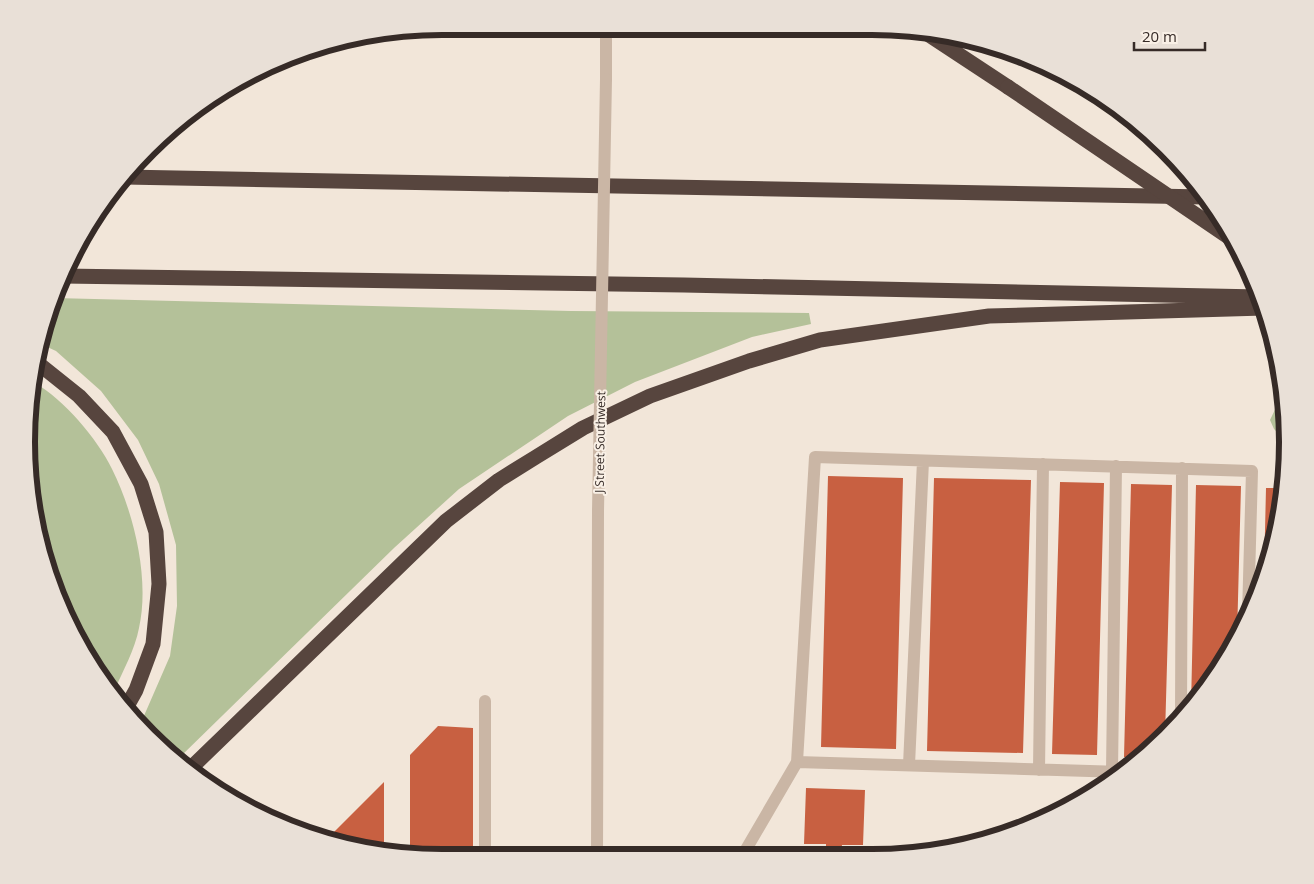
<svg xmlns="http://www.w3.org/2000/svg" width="1314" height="884" font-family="'Open Sans',sans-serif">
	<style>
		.green { fill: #b4c199 }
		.building { fill: #c86041 }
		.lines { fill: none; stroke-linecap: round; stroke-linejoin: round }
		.lane { stroke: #cab6a5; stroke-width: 12 }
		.street { stroke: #cab6a5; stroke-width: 12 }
		.highway { stroke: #57453e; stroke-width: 15 }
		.street-bridge { stroke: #cab6a5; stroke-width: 12 }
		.highway-bridge { stroke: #57453e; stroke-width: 15 }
		.labels { text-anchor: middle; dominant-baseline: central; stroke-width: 4; stroke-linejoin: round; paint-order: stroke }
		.street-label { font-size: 12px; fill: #362b27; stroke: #f9f0e6 }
		.rim { fill: none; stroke: #362b27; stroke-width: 6 }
	</style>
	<rect width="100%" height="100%" fill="#f2e6d9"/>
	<path class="green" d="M 54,298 L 571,311 L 809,313 L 811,324 L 752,337 L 635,382 L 568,416 L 459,489 L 394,548 L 179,758 L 148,736 L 140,725 L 170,656 L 177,606 L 176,545 L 159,484 L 138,440 L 101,391 L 56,351 L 43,345 Z
		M 35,383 C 64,400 97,438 112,469 C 134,513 150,579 139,628 C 135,649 123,671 114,691 L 82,650 L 34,523 L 27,415 Z
		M 1283,393 L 1288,442 L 1288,443 L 1274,429 L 1270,420 Z"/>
	<path class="building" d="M 828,476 L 903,478 L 896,749 L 821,747 Z
		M 934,478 L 1031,480 L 1023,753 L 927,751 Z
		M 1060,482 L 1104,483 L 1097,755 L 1052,754 Z
		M 1131,484 L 1172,485 L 1165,736 L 1140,757 L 1124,757 Z
		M 1196,485 L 1241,486 L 1237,637 L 1218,673 L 1191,706 Z
		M 1266,488 L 1283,488 L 1280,523 L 1264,574 Z
		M 438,726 L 473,728 L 473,858 L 442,858 L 410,855 L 410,755 Z
		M 384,782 L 384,852 L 361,850 L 330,839 L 330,836 Z
		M 806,788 L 865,790 L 863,845 L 842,845 L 841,853 L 826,853 L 826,844 L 804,844 Z"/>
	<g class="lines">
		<path class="lane" d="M 485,701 L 485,858
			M 1181,717 L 1182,468
			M 797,762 L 1122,772
			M 909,765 L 923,461
			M 1039,770 L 1043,464
			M 1112,772 L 1116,466
			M 741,858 L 797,762 L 815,457 L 1252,471 L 1248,615"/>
		<path class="street" d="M 606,79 L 606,26
			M 597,858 L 598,511"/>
		<path class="highway" d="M 923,31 L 1008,87
			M 124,177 L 1206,197
			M 62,276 L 684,285 L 1260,297
			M 39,364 L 79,396 L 113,432 L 141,484 L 156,532 L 159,584 L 153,644 L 136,690 L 126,708
			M 192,767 L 446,521 L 499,480 L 536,457 L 583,428 L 650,396 L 749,361 L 820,340 L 989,316 L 1264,308"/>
		<path class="street-bridge" d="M 598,511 L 606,79"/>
		<path class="highway-bridge" d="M 1008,87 L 1233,240"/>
	</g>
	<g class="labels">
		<g class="street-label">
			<text transform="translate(600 442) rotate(-89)">J Street Southwest</text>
		</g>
	</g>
	<path d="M0 0H1314V884H0ZM442 35H872A407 407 0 0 1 1279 442V442A407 407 0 0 1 872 849H442A407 407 0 0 1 35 442V442A407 407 0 0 1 442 35Z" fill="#e9e0d7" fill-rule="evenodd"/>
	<path class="rim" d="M442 35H872A407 407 0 0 1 1279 442V442A407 407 0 0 1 872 849H442A407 407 0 0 1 35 442V442A407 407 0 0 1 442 35Z"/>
	<path d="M1134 42v8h71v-8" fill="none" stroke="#362b27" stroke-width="2.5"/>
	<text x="1142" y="42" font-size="15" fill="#362b27" stroke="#f9f0e6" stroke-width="4" paint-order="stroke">20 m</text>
</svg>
